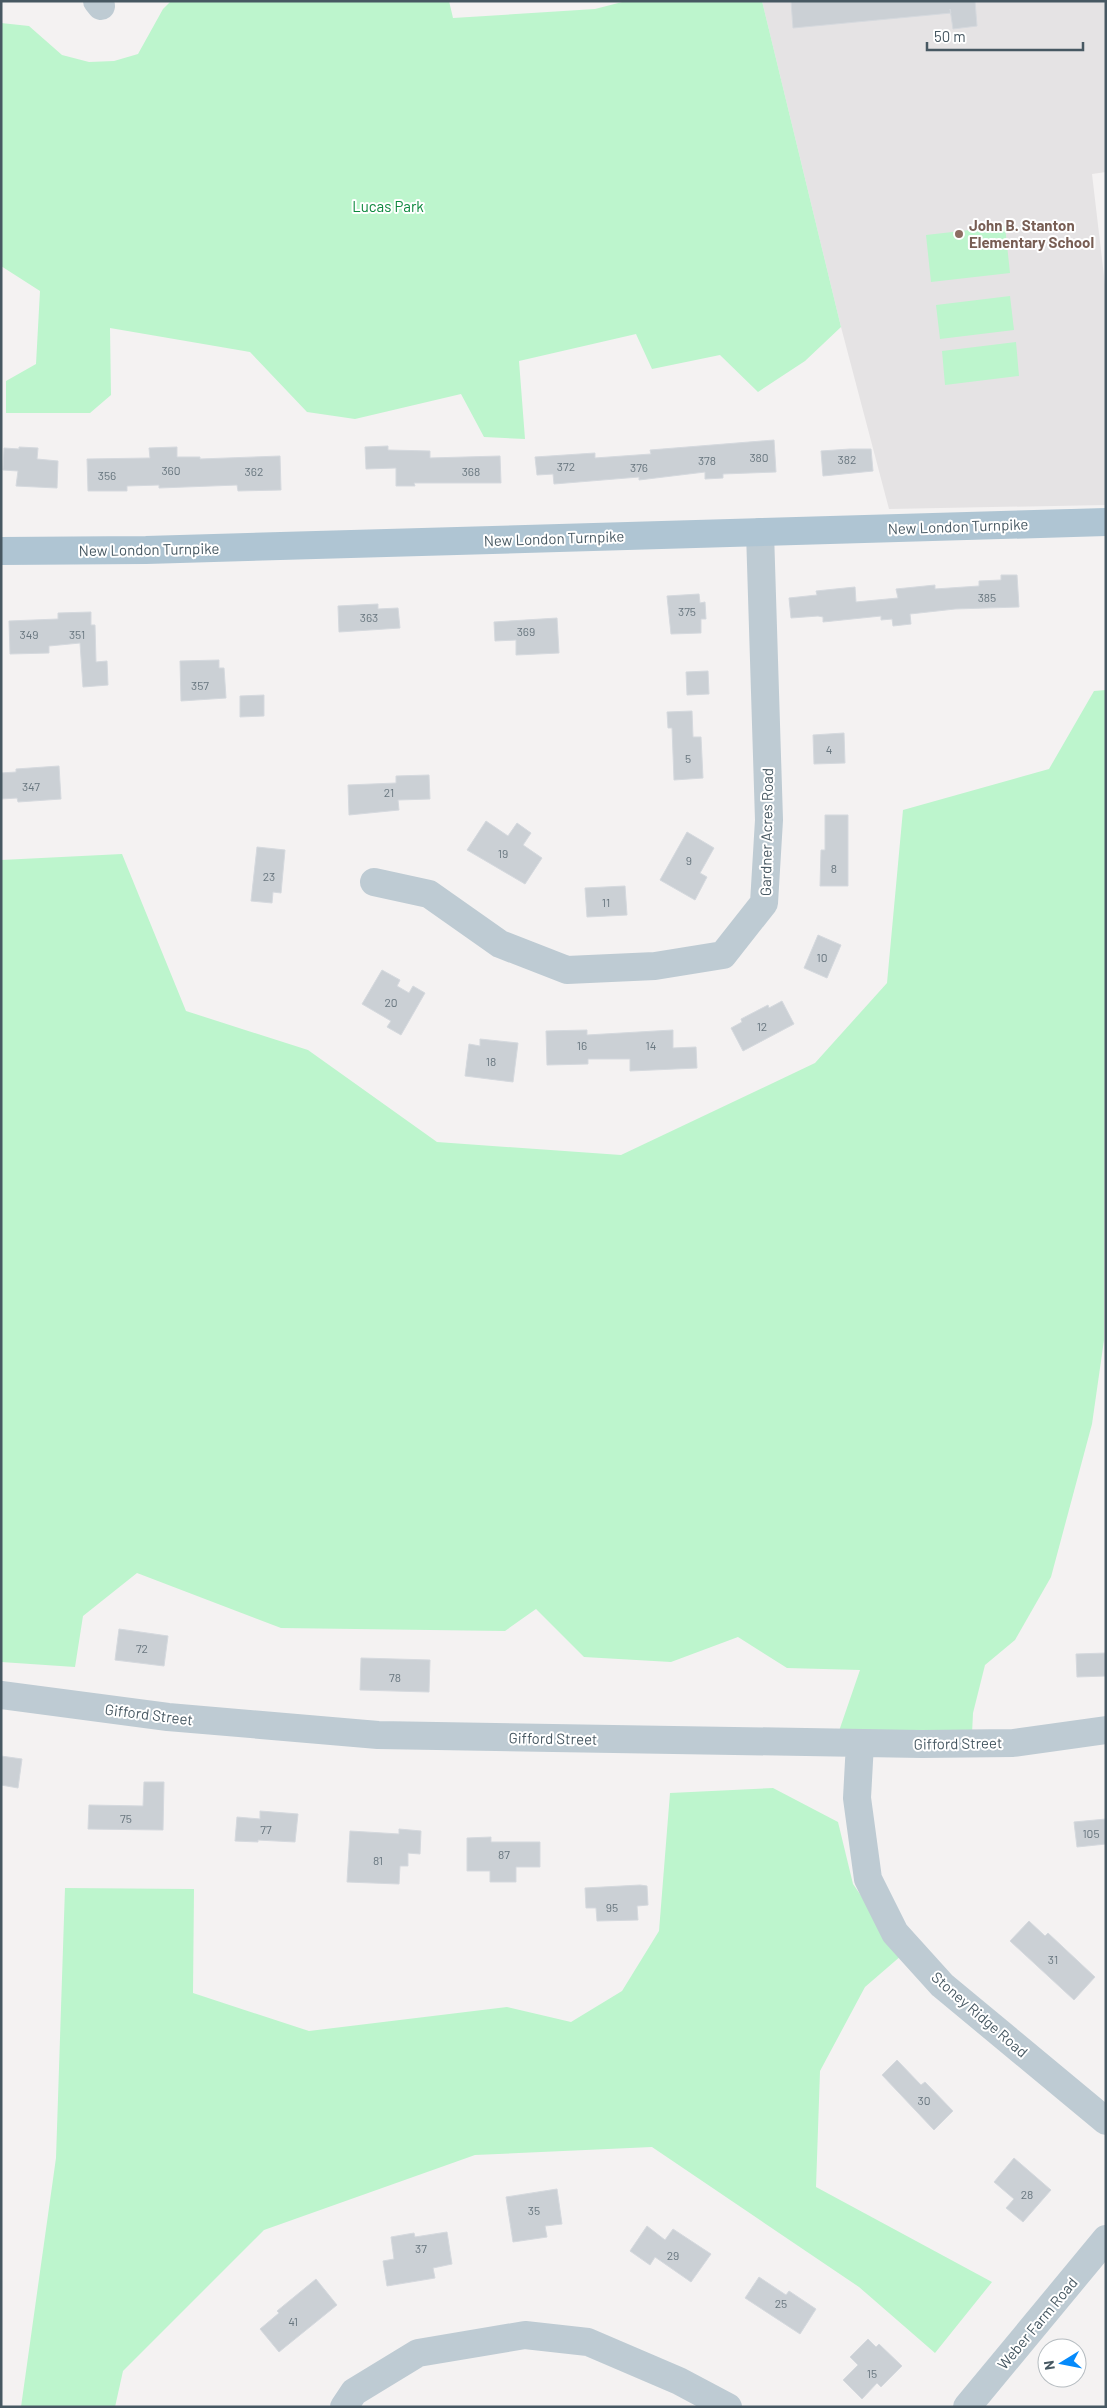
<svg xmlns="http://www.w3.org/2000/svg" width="1107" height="2408" font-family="Barlow,sans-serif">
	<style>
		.education { fill: #e5e3e4 }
		.green { fill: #bdf5cd }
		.building { fill: #cbd0d5; stroke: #d5d9de }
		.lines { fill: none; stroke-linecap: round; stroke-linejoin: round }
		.minor { stroke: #becbd3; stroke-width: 28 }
		.major { stroke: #afc5d3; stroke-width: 28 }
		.education-dot { fill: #8d6e63; stroke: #fff; stroke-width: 2 }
		.labels { text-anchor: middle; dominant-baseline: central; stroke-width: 4; stroke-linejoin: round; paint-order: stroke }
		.number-label { font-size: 12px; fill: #68767f }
		.park-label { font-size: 15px; fill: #0d883e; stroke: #fff }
		.education-label { font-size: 15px; font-weight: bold; fill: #785e54; stroke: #fff; text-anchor: start }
		.street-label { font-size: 15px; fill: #475862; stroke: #fff }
	</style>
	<rect width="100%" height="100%" fill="#f4f2f2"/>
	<path class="education" d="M 762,1 L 1106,1 L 1106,172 L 1092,174 L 1106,293 L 1106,505 L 889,509 L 841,327 Z"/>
	<path class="green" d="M 171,1 L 449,1 L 453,18 L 595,9 L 626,1 L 762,1 L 841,327 L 805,361 L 758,392 L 720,355 L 652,369 L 636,334 L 519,361 L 525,439 L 484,437 L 461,394 L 355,419 L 307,412 L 250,352 L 110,328 L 111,395 L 90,413 L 6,413 L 6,381 L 36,364 L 40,291 L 1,266 L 1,23 L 29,26 L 62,55 L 89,62 L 114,61 L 138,54 L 163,9 Z
		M 1005,226 L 1010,273 L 931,282 L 926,235 Z
		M 1010,296 L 1014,330 L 940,339 L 936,305 Z
		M 1016,342 L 1019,376 L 945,385 L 942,351 Z
		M 1106,690 L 1104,1340 L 1092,1424 L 1051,1577 L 1015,1640 L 985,1665 L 973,1713 L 972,1734 L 839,1731 L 860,1670 L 787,1668 L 738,1637 L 671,1662 L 584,1657 L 536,1609 L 505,1631 L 281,1628 L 137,1573 L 83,1616 L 75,1667 L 1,1662 L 1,860 L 122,854 L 186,1011 L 308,1050 L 437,1142 L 621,1155 L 815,1063 L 887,983 L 903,810 L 1049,769 L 1094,691 Z
		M 773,1788 L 838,1822 L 853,1884 L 902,1955 L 865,1987 L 820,2071 L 816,2187 L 992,2282 L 935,2353 L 859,2287 L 652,2147 L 475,2155 L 264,2230 L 123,2371 L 115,2407 L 21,2407 L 56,2158 L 65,1888 L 194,1889 L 193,1993 L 309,2031 L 507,2007 L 571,2022 L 622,1991 L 659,1931 L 670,1793 Z"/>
	<path class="building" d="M 791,1 L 975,1 L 977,26 L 953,29 L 950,9 L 951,13 L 793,28 Z
		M 774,440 L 776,472 L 723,474 L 723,478 L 705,479 L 705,472 L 639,480 L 639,477 L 554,484 L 553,474 L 537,475 L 535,457 L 595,453 L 595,458 L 651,454 L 650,450 Z
		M 388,446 L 388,450 L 430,451 L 430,458 L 500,456 L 501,483 L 414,483 L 415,486 L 396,486 L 396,468 L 366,469 L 365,447 Z
		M 19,447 L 38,448 L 37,459 L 58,461 L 57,488 L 16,486 L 18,471 L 3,470 L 4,448 L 19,449 Z
		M 177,447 L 177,457 L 200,457 L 200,459 L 280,456 L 281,490 L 238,491 L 237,485 L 159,488 L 159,485 L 127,486 L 127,491 L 88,491 L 87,459 L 150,458 L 149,448 Z
		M 850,449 L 871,449 L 873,471 L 823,476 L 821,451 Z
		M 1001,575 L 1017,575 L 1019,607 L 955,609 L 910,614 L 911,624 L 893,626 L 892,619 L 881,620 L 881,616 L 823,622 L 823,617 L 818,616 L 791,618 L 789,598 L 817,595 L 816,591 L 855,587 L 856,602 L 898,598 L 896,589 L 935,585 L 935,589 L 979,586 L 979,581 L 1001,580 Z
		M 699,594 L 700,603 L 705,602 L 706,619 L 701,619 L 701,633 L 671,634 L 667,596 Z
		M 378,604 L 378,609 L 398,608 L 400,628 L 339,632 L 338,606 Z
		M 91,612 L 91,625 L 95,625 L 96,662 L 107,661 L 108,685 L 83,687 L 80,643 L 49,646 L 49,653 L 10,654 L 9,621 L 58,619 L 58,613 Z
		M 557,618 L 559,653 L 516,655 L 516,640 L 495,641 L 494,622 Z
		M 219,660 L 219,668 L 224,668 L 226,698 L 181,701 L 180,661 Z
		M 708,671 L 709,694 L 687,695 L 686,672 Z
		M 264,695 L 264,716 L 240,717 L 240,696 Z
		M 692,711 L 693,737 L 701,737 L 703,778 L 674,780 L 672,728 L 668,728 L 667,712 Z
		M 844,733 L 845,763 L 814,764 L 813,735 Z
		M 59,766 L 61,799 L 18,802 L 17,798 L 1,799 L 1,773 L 16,772 L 16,769 Z
		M 429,775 L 430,799 L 398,800 L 399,810 L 349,815 L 348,785 L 396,783 L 396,776 Z
		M 825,815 L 848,815 L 848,886 L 820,886 L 821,850 L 825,850 Z
		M 486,821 L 508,836 L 517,823 L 531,833 L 523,845 L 542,858 L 525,884 L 467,850 Z
		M 687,832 L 714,848 L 700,873 L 707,877 L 695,900 L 660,880 Z
		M 257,847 L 285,850 L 281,893 L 273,892 L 272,903 L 251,901 Z
		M 625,886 L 627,915 L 587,917 L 585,888 Z
		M 818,935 L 841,945 L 827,978 L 804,968 Z
		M 382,970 L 400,980 L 397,986 L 409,993 L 413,986 L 425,993 L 401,1035 L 387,1027 L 391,1021 L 362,1004 Z
		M 782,1001 L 794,1024 L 743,1051 L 731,1028 L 742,1022 L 741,1019 L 768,1005 L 769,1008 Z
		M 587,1030 L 587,1035 L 673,1030 L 673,1048 L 696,1047 L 697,1068 L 630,1071 L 630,1059 L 588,1059 L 588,1064 L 547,1065 L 546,1031 Z
		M 480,1039 L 518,1043 L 513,1082 L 465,1076 L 469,1044 L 480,1046 Z
		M 119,1629 L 168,1636 L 164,1666 L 115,1660 Z
		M 1106,1653 L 1106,1676 L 1077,1677 L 1076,1654 Z
		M 361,1658 L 430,1660 L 429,1692 L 360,1690 Z
		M 1,1756 L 22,1759 L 18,1788 L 1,1785 Z
		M 144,1782 L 164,1782 L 163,1830 L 88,1829 L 89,1805 L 143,1806 Z
		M 260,1811 L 298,1814 L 295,1842 L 258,1840 L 258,1842 L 235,1841 L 237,1817 L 260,1819 Z
		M 1106,1819 L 1106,1844 L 1077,1847 L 1074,1822 Z
		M 399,1829 L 421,1831 L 420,1854 L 408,1853 L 408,1866 L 400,1866 L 399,1884 L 347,1882 L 350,1831 L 399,1834 Z
		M 491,1837 L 491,1842 L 540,1842 L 540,1867 L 516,1867 L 516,1882 L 490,1882 L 490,1871 L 467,1871 L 467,1838 Z
		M 640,1885 L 647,1886 L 648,1905 L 637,1906 L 638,1920 L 597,1921 L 596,1908 L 586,1908 L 585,1888 Z
		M 1029,1921 L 1045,1936 L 1048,1933 L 1095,1977 L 1074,2000 L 1010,1941 Z
		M 897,2060 L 921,2085 L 925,2082 L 953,2111 L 934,2130 L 882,2075 Z
		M 1014,2158 L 1051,2190 L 1023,2222 L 1006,2208 L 1014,2199 L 994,2182 Z
		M 557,2189 L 562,2224 L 545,2226 L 547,2237 L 513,2242 L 506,2197 Z
		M 647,2226 L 665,2240 L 673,2229 L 711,2254 L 691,2282 L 655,2257 L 650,2265 L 630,2251 Z
		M 447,2232 L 452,2264 L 433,2268 L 435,2278 L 387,2286 L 383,2261 L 394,2259 L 391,2237 L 414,2233 L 415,2237 Z
		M 759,2277 L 786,2295 L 789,2291 L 816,2309 L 800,2334 L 745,2298 Z
		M 316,2279 L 337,2305 L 279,2352 L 260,2329 L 279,2313 L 277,2311 Z
		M 868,2339 L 876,2347 L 879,2344 L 902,2366 L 881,2387 L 877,2383 L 862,2399 L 843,2380 L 858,2365 L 850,2357 Z"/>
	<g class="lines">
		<path class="minor" d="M 97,1 L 101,6
			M 374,882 L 429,894 L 500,944 L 567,970 L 655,966 L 723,955 L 764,903 L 769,820 L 760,532
			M 1,1695 L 168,1717 L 378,1735 L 922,1744 L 1013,1743 L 1106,1730
			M 860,1743 L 857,1798 L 868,1879 L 895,1933 L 942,1985 L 1106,2121
			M 344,2407 L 354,2392 L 418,2353 L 525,2335 L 588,2342 L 679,2381 L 728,2407
			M 967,2407 L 1106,2239"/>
		<path class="major" d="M 1,551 L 146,550 L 1106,522"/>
	</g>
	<circle class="education-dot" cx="959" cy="234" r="5"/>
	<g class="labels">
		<g class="number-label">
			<text x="759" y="457">380</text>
			<text x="847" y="459">382</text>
			<text x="707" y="460">378</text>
			<text x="566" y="466">372</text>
			<text x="639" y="467">376</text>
			<text x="171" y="470">360</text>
			<text x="254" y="471">362</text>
			<text x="471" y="471">368</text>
			<text x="107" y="475">356</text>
			<text x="987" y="597">385</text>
			<text x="687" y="611">375</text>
			<text x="369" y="617">363</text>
			<text x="526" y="631">369</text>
			<text x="29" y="634">349</text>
			<text x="77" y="634">351</text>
			<text x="200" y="685">357</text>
			<text x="829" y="749">4</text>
			<text x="688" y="758">5</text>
			<text x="31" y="786">347</text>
			<text x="389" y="792">21</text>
			<text x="503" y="853">19</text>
			<text x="689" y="860">9</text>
			<text x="834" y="868">8</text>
			<text x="269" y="876">23</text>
			<text x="606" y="902">11</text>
			<text x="822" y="957">10</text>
			<text x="391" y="1002">20</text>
			<text x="762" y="1026">12</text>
			<text x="582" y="1045">16</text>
			<text x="651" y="1045">14</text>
			<text x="491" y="1061">18</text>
			<text x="142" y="1648">72</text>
			<text x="395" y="1677">78</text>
			<text x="126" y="1818">75</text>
			<text x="266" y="1829">77</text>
			<text x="1091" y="1833">105</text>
			<text x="504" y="1854">87</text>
			<text x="378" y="1860">81</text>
			<text x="612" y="1907">95</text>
			<text x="1053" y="1959">31</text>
			<text x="924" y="2100">30</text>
			<text x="1027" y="2194">28</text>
			<text x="534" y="2210">35</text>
			<text x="421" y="2248">37</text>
			<text x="673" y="2255">29</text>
			<text x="781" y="2303">25</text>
			<text x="293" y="2321">41</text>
			<text x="872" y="2373">15</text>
		</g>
		<g class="park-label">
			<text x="388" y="206">Lucas Park</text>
		</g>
		<g class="education-label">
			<text x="969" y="225">John B. Stanton<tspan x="969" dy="17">Elementary School</tspan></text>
		</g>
		<g class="street-label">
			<text transform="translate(958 526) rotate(-2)">New London Turnpike</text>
			<text transform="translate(554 538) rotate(-2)">New London Turnpike</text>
			<text transform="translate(149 549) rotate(-1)">New London Turnpike</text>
			<text transform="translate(766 832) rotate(-89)">Gardner Acres Road</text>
			<text transform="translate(149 1714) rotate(7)">Gifford Street</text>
			<text transform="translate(553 1738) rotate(1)">Gifford Street</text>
			<text transform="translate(958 1743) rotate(-1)">Gifford Street</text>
			<text transform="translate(980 2014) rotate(41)">Stoney Ridge Road</text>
			<text transform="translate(1037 2323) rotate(-50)">Weber Farm Road</text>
		</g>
	</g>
	<rect width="1107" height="2408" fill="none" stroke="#475862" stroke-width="5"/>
	<g transform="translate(1062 2363) rotate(260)"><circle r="24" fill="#ffffff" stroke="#b5bcc0"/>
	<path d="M0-4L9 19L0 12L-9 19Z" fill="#058afb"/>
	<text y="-8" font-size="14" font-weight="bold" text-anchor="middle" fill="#475862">N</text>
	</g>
	<path d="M927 42v8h156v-8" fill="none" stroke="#475862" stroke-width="2.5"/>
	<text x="934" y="42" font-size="15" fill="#475862" stroke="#ffffff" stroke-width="4" paint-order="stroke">50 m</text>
</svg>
